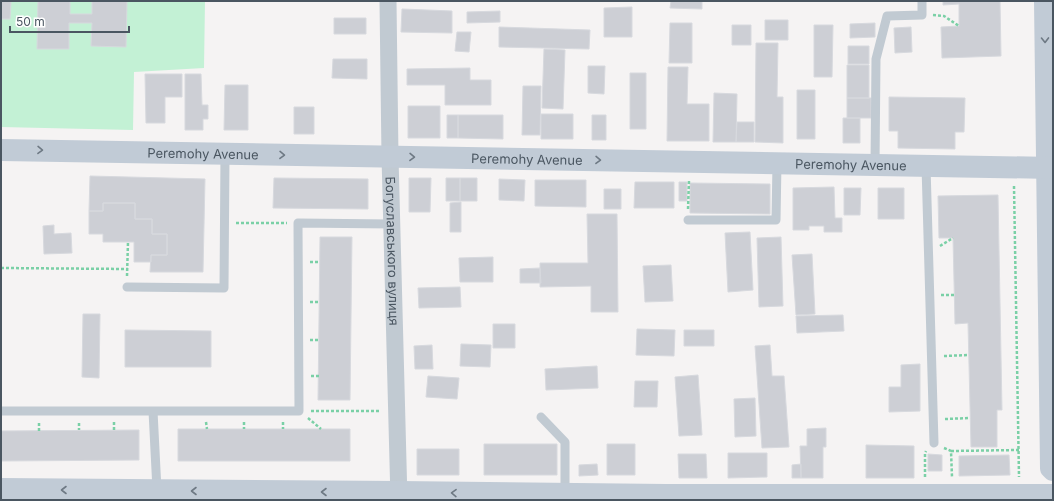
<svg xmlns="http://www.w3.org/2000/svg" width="1054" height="501" font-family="Inter,sans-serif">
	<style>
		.green { fill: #c3f1d5 }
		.building { fill: #cdcfd5; stroke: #d7d9de }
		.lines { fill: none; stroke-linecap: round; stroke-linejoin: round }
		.path { stroke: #7ad0a6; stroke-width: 2.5; stroke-dasharray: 3 2; stroke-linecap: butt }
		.lane { stroke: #c1cad2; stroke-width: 9 }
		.street { stroke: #c1cad2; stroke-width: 17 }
		.secondary { stroke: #c1cbd6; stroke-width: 22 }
		.oneway { stroke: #6e7984 }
		.labels { text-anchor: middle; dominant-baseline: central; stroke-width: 4; stroke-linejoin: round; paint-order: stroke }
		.street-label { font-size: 13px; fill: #4a5661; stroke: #fff }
	</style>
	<rect width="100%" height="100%" fill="#f5f3f3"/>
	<path class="green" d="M 1,1 L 205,1 L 204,68 L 134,72 L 133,130 L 1,127 Z"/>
	<path class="building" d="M 1,1 L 11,1 L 10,19 L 1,19 Z
		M 38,1 L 70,1 L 70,14 L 92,14 L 92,1 L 127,1 L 126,47 L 91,46 L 92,23 L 69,23 L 69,49 L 37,49 Z
		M 671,1 L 702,1 L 702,9 L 670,8 Z
		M 943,1 L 1000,1 L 1001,56 L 942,58 L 941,27 L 959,26 L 959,4 L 943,5 Z
		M 632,7 L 632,37 L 604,37 L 604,8 Z
		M 402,9 L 452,11 L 452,33 L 401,32 Z
		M 500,11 L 500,22 L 467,23 L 467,12 Z
		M 334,18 L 366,18 L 366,34 L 334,34 Z
		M 765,20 L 788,20 L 788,40 L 765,40 Z
		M 670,23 L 692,23 L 692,63 L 669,63 Z
		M 875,23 L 875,37 L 850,38 L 850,24 Z
		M 732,25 L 751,25 L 751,45 L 732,45 Z
		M 814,25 L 833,25 L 832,77 L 814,77 Z
		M 499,27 L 590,30 L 589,49 L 499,47 Z
		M 911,27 L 912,52 L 895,53 L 894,28 Z
		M 457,32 L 471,32 L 469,52 L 455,51 Z
		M 756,43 L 778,43 L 777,97 L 783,97 L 783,143 L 755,142 Z
		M 848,46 L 869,46 L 869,64 L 848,64 Z
		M 544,49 L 565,50 L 563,109 L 542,108 Z
		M 333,59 L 367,59 L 367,79 L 332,78 Z
		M 847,65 L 869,65 L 869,98 L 847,98 Z
		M 588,66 L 605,66 L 604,94 L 588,93 Z
		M 668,67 L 688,67 L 687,104 L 709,104 L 709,141 L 667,141 Z
		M 470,68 L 470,80 L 491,80 L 491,105 L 445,105 L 445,85 L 407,85 L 407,69 Z
		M 630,73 L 646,73 L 646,129 L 630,129 Z
		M 145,74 L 182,74 L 182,97 L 165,97 L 165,123 L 146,123 Z
		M 185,74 L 201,74 L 202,105 L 208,105 L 208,119 L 203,119 L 203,130 L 185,130 Z
		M 225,85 L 248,85 L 248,130 L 224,130 Z
		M 523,86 L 541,86 L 540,135 L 522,135 Z
		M 797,90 L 815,90 L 815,139 L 797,139 Z
		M 714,93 L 737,94 L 736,142 L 713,142 Z
		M 889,97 L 965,98 L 964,132 L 955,132 L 955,149 L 898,148 L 898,131 L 889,131 Z
		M 847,98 L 871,98 L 871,118 L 847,118 Z
		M 408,106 L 440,106 L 440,138 L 408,138 Z
		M 294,107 L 314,107 L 314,134 L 294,134 Z
		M 541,114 L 573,114 L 573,139 L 541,139 Z
		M 447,115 L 458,115 L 458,138 L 447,138 Z
		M 458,115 L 503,115 L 503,139 L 458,138 Z
		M 592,115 L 606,115 L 606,140 L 592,140 Z
		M 843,118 L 860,118 L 860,143 L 843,143 Z
		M 737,122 L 754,122 L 754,142 L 736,142 Z
		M 90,176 L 205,179 L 203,272 L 150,272 L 151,255 L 167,255 L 167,234 L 152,234 L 152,219 L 135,219 L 135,203 L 103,203 L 103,211 L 89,211 Z
		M 274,178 L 368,179 L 368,209 L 273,208 Z
		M 409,178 L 431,178 L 430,212 L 409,212 Z
		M 446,178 L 460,178 L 460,201 L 446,201 Z
		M 460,178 L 477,178 L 477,201 L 460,201 Z
		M 499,179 L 525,180 L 524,201 L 499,200 Z
		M 535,180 L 586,180 L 586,207 L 535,206 Z
		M 635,182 L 674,182 L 674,208 L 634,208 Z
		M 679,182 L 687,182 L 687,201 L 679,201 Z
		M 690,183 L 770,184 L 770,214 L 690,213 Z
		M 834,187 L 835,218 L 842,218 L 842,232 L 824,232 L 824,226 L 809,226 L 809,230 L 793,230 L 793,188 Z
		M 844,188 L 861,188 L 860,215 L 844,215 Z
		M 878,188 L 904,188 L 904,219 L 878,219 Z
		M 604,189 L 621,189 L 621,209 L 604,209 Z
		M 998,195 L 1002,410 L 997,410 L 997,447 L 971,447 L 968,323 L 955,324 L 953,238 L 939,238 L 938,196 Z
		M 461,202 L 461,232 L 450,232 L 450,203 Z
		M 103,203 L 135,203 L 135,219 L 152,219 L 152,234 L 167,234 L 167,255 L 151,255 L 151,262 L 134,262 L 134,242 L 103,242 L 103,234 L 89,234 L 89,211 L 103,211 Z
		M 587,214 L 617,214 L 618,312 L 591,312 L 591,286 L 540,287 L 540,263 L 588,263 Z
		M 54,225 L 54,234 L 71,233 L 72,253 L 44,254 L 43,226 Z
		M 750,232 L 753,290 L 728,292 L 725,233 Z
		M 320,237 L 352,237 L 350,400 L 318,400 Z
		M 781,237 L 783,306 L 759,307 L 757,238 Z
		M 812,254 L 815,314 L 796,315 L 792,255 Z
		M 493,257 L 493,282 L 460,282 L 459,258 Z
		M 671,265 L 673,301 L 645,302 L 643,266 Z
		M 540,268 L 541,283 L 520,283 L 520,269 Z
		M 460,287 L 461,307 L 419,308 L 418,288 Z
		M 83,314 L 100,314 L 99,378 L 82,377 Z
		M 843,315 L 844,331 L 797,333 L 796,316 Z
		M 493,324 L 515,324 L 515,348 L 493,348 Z
		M 637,329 L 675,330 L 674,356 L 636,355 Z
		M 125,330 L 211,331 L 211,367 L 125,367 Z
		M 684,330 L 714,330 L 714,346 L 684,346 Z
		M 461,344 L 491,345 L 490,367 L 460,366 Z
		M 432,345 L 433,369 L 415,369 L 414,346 Z
		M 770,345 L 772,376 L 784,376 L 789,447 L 762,448 L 755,346 Z
		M 920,364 L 920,411 L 889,412 L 889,387 L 901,387 L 901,365 Z
		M 597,366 L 598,388 L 546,390 L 545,369 Z
		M 698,375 L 702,435 L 679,436 L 675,377 Z
		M 428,376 L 459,378 L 457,399 L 426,397 Z
		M 635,381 L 658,381 L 657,407 L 634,407 Z
		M 755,398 L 756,436 L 735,437 L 734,399 Z
		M 826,428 L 826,447 L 823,447 L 823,478 L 801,478 L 800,446 L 807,446 L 807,429 Z
		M 178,429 L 350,429 L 350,461 L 178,461 Z
		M 139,430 L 139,460 L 1,461 L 1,431 Z
		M 484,444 L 557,444 L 557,475 L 484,475 Z
		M 607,444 L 635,444 L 635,475 L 607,475 Z
		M 866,445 L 914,446 L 914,478 L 866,478 Z
		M 417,449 L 459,449 L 459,475 L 417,475 Z
		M 728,453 L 767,453 L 767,477 L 728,478 Z
		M 678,454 L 706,454 L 707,478 L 679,478 Z
		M 928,454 L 942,455 L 942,471 L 928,471 Z
		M 1009,455 L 1010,475 L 959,476 L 959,456 Z
		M 597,464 L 598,475 L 579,476 L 579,465 Z
		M 801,464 L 801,478 L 792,478 L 792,465 Z"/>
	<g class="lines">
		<path class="path" d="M 933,15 L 944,16 L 959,26
			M 1014,186 L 1019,477
			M 688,209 L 689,180
			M 236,223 L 287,223
			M 940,246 L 953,238
			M 310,262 L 320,262
			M 1,268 L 128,269
			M 127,276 L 128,242
			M 941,295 L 955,295
			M 310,302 L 319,302
			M 310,340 L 319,340
			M 944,356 L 969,355
			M 311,376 L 319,376
			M 311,411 L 380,411
			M 308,418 L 321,429
			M 945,419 L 970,418
			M 114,422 L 114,430
			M 206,422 L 207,429
			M 244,422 L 244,429
			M 283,422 L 283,429
			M 39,423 L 39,431
			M 79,423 L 79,430
			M 944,448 L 951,451 L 952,477
			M 951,451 L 1019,450
			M 925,477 L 925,453 L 926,451"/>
		<path class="lane" d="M 875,165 L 876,59 L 887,16 L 922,15 L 922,1
			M 926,166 L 934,443
			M 688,220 L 776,220 L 777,163
			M 127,287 L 224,288 L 225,154
			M 1,411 L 299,411 L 298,223 L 392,224
			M 153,411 L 157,490
			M 541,417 L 565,442 L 565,494"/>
		<path class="street" id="s1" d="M 388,1 L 390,157 L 399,500"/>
		<g class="secondary">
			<path d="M 1045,1 L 1051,468 L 1053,470"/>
			<path id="s2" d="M 1,150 L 1053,168"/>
			<path d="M 1,489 L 399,492 L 666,495 L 1053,495"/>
		</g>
	</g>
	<defs><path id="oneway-chevron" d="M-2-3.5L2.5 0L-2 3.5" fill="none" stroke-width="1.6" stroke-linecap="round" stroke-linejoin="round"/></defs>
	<g class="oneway">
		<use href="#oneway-chevron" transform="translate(1045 40) rotate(89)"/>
		<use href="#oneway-chevron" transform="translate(40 150) rotate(1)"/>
		<use href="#oneway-chevron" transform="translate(282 155) rotate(1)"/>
		<use href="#oneway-chevron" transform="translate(412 157) rotate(1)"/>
		<use href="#oneway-chevron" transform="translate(598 160) rotate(1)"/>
		<use href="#oneway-chevron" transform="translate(64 490) rotate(-180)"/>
		<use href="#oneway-chevron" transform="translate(194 491) rotate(-180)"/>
		<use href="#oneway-chevron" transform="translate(324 492) rotate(-180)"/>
		<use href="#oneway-chevron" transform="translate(454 493) rotate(-179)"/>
	</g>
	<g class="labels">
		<g class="street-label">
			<text stroke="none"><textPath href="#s2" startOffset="202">Peremohy Avenue</textPath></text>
			<text stroke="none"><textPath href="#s2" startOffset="526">Peremohy Avenue</textPath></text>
			<text stroke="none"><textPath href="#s2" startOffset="850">Peremohy Avenue</textPath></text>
			<text stroke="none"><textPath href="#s1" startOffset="250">Богуславського вулиця</textPath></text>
		</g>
	</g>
	<rect width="1054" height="501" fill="none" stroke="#4a5661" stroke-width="4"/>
	<path d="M10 26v6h119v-6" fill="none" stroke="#4a5661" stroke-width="2"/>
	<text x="16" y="26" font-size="12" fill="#4a5661" stroke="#ffffff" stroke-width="3" paint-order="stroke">50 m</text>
</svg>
